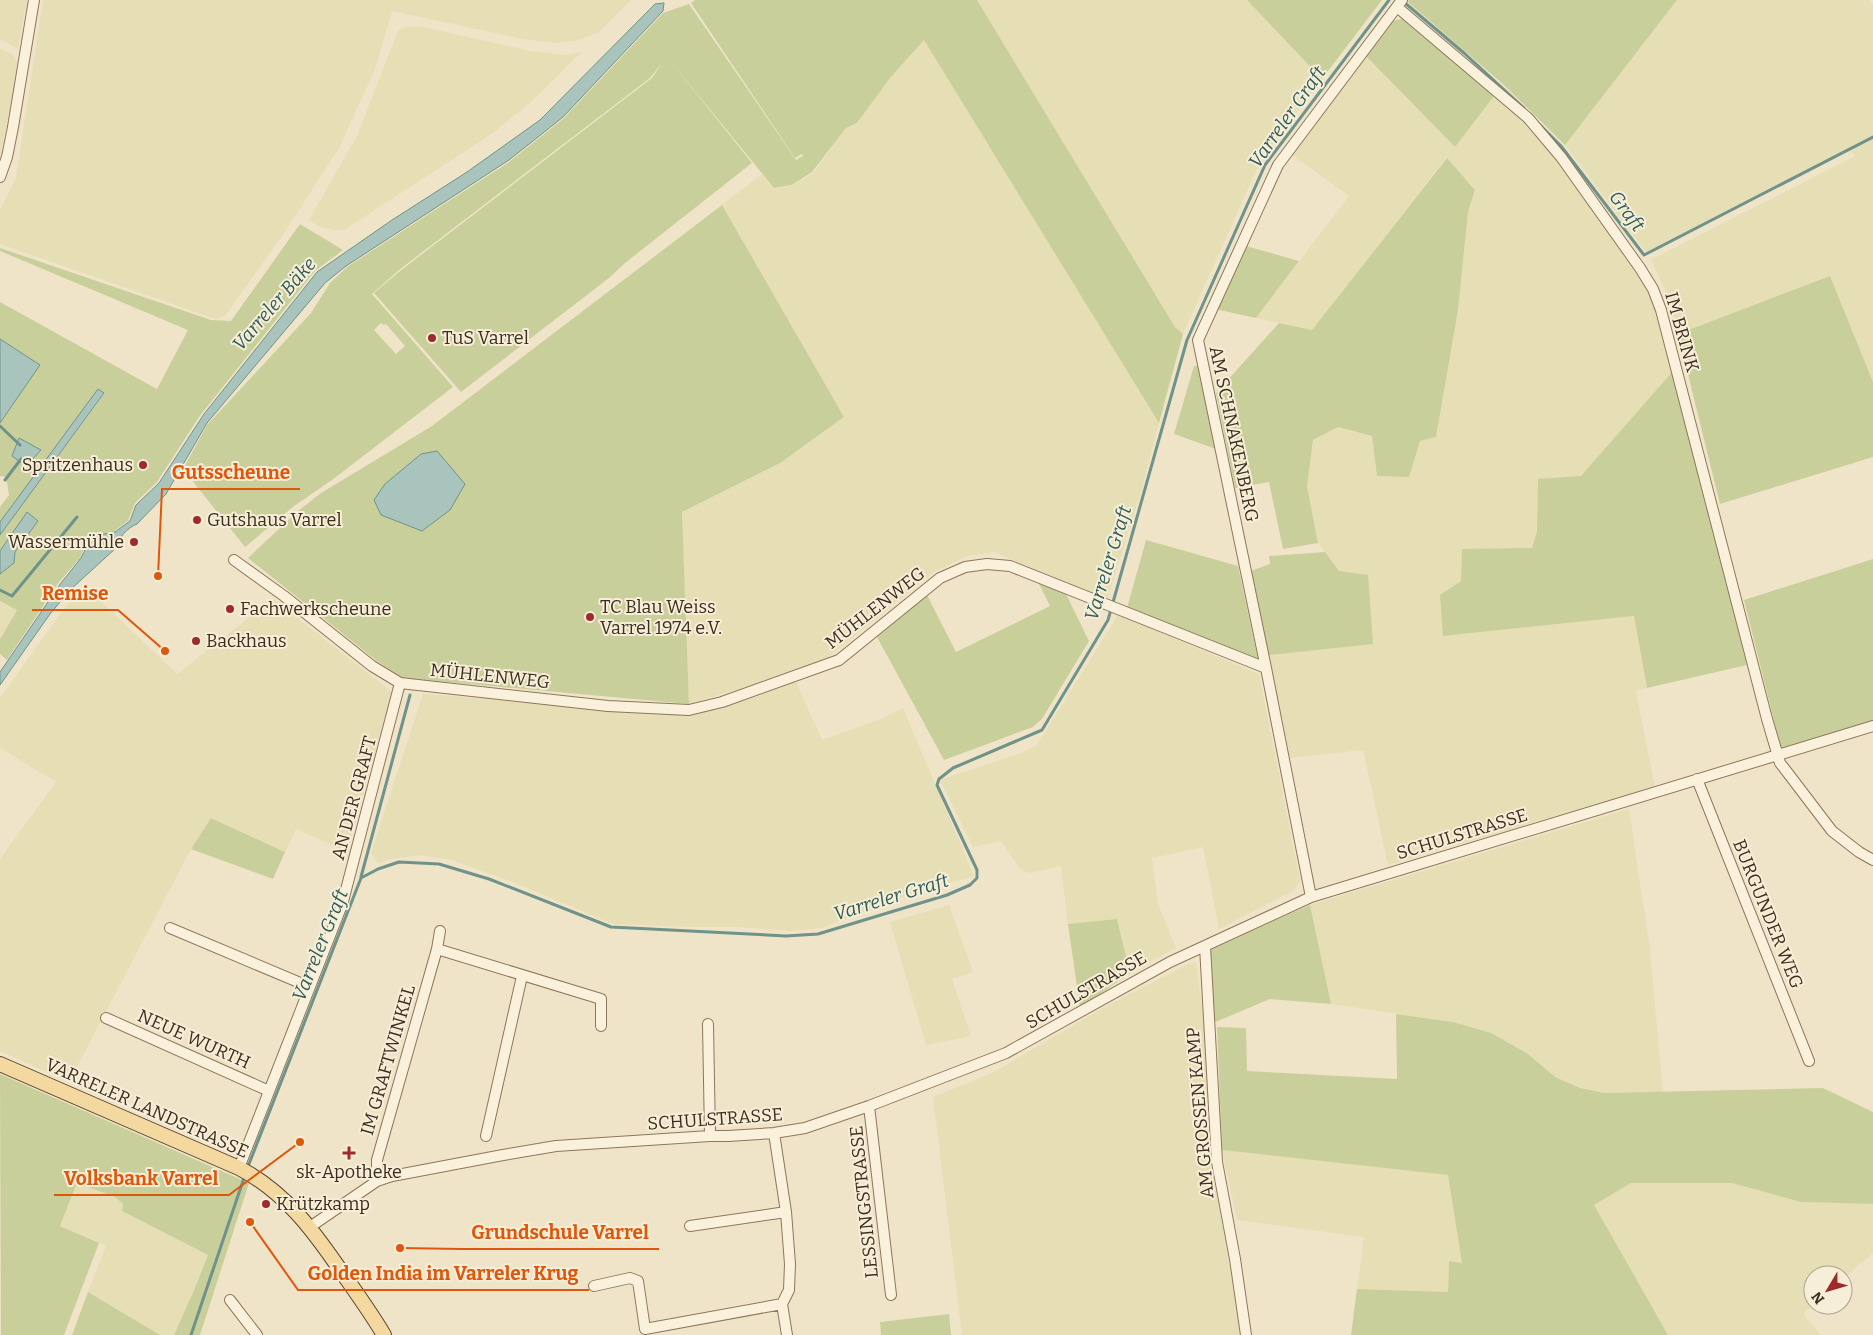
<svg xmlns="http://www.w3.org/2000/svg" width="1873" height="1335" font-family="Bitter,serif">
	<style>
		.farmland { fill: #e6deb5 }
		.green { fill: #c9cf9b; fill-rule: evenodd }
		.water { fill: #a9c4bc; stroke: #6f938a }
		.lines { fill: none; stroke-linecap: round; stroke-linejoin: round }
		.stream { stroke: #6f938a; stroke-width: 3 }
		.minor-casing { stroke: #8d765c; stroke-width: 12 }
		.major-casing { stroke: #5b4430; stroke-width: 16 }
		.minor { stroke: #faf1dc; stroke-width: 10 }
		.major { stroke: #f3d9a0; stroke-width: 14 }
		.poi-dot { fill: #9e2a2b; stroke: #f7eed8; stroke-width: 2 }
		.labels { text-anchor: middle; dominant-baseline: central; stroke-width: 4; stroke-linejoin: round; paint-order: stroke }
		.street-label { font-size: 18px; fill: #3d2e20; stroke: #f7eed8 }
		.poi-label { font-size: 18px; fill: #3d2e20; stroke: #f7eed8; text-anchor: start }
		.water-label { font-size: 19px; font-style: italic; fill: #2f5d5a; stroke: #f7eed8 }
		.leader { fill: none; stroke: #df570d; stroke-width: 2 }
		.callout-dot { fill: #df570d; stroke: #f7eed8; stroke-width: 2 }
		.callout-label { font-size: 19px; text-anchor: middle; font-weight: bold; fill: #df570d; stroke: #f7eed8; stroke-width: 4; stroke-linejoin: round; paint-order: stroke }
	</style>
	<rect width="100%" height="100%" fill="#f0e4c8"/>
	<path class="farmland" d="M 0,0 L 27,0 L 18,49 L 0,39 Z
		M 43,0 L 631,0 L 598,33 L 575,41 L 554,43 L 523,39 L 392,11 L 375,69 L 339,148 L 280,239 L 225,316 L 215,319 L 0,244 L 0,209 L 16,177 Z
		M 977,0 L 1247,0 L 1322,79 L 1260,162 L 1183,334 L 1175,327 Z
		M 1677,0 L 1869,0 L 1873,6 L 1873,382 L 1830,276 L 1678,334 L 1667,294 L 1651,260 L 1855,156 L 1849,149 L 1646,252 L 1565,145 Z
		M 405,27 L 423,27 L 530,51 L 563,55 L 582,52 L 532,101 L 493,133 L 344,230 L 333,230 L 318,226 L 309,220 L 357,136 L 398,31 Z
		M 924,40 L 1159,423 L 1141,492 L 1107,599 L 994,552 L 968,556 L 935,571 L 826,659 L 759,683 L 689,704 L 682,512 L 780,463 L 844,417 L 722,205 L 762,174 L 774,189 L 792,186 L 813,173 L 846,128 L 857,123 L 890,78 Z
		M 0,48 L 12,54 L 17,61 L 14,86 L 0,156 Z
		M 1365,55 L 1455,147 L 1494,96 L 1526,123 L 1556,159 L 1633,265 L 1645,284 L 1653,300 L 1673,371 L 1581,477 L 1538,479 L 1537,531 L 1532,548 L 1461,563 L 1461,581 L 1446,591 L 1443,636 L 1634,616 L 1647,688 L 1636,691 L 1655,787 L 1388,865 L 1363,750 L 1290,758 L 1269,655 L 1373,643 L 1339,571 L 1318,543 L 1307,486 L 1312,440 L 1338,427 L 1372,436 L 1377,476 L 1420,441 L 1436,437 L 1458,310 L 1468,212 L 1475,189 L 1446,158 L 1312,330 L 1256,318 L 1349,196 L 1291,154 Z
		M 86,587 L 177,674 L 273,599 L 392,692 L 347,852 L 296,829 L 285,852 L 211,818 L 191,849 L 69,1082 L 0,1051 L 0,859 L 56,782 L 0,748 L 0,698 L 65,607 Z
		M 0,601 L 17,610 L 0,638 Z
		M 1118,615 L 1259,674 L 1300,881 L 1293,891 L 1219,929 L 1203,847 L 1152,858 L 1158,904 L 1176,948 L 1130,973 L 1117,919 L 1068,924 L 1061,866 L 1029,873 L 1020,869 L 1001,841 L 973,847 L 940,780 L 1021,753 L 1037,745 Z
		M 795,680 L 822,740 L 881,719 L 903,708 L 974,876 L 896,899 L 821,928 L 791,931 L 739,927 L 690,927 L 613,924 L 510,881 L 451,860 L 420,855 L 390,859 L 378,864 L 371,853 L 423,694 L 692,715 Z
		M 1629,809 L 1650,950 L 1663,1092 L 1605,1093 L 1580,1088 L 1555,1077 L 1528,1054 L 1490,1033 L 1453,1022 L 1331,1004 L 1310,905 Z
		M 949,905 L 973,972 L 952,979 L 971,1036 L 926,1045 L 890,922 Z
		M 1196,963 L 1204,1021 L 1207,1085 L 1206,1148 L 1221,1215 L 1239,1316 L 1240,1335 L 962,1335 L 933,1097 L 992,1073 L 1101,1009 L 1188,964 Z
		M 1222,1150 L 1448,1175 L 1462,1263 L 1449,1261 L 1448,1292 L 1357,1289 L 1364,1237 L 1237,1220 Z
		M 77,1183 L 115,1197 L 123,1204 L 122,1211 L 208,1255 L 195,1288 L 174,1335 L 160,1335 L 88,1292 L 106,1246 L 60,1226 Z
		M 1631,1183 L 1732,1183 L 1801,1202 L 1873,1204 L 1873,1253 L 1843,1279 L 1843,1275 L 1813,1275 L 1813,1305 L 1803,1314 L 1821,1335 L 1668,1335 L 1593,1205 Z"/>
	<path class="green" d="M 695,0 L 977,0 L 1175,327 L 1183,334 L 1159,423 L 924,40 L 890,78 L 857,123 L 846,128 L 812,172 L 792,185 L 774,188 L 667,57 L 752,163 L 625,263 L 609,278 L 461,392 L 374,293 L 400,271 L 652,78 L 662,63 L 650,78 L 399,270 L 372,294 L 453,387 L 332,480 L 294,506 L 245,547 L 183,469 L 207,425 L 311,313 L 330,283 L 347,267 L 509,162 L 563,119 L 663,13 L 689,4 L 796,160 L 803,156 L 802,154 L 795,158 L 691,3 ZM 381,323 L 384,325 L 386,324 L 405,346 L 396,354 L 374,330 Z
		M 1247,0 L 1382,0 L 1322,79 Z
		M 1409,0 L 1677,0 L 1565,145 L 1504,85 L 1408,2 Z
		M 1402,19 L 1494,96 L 1455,147 L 1365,55 L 1391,21 Z
		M 1447,158 L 1475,190 L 1468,212 L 1458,310 L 1436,437 L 1420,441 L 1409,477 L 1377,476 L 1372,436 L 1338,427 L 1313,440 L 1307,486 L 1318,543 L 1283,549 L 1269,482 L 1235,488 L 1216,393 L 1279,323 L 1312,330 Z
		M 722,205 L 844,417 L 780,463 L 682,512 L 689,704 L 403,678 L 377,661 L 248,558 L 298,511 L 321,493 L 432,426 Z
		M 300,224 L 343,250 L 315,271 L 199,417 L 157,482 L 135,503 L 128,521 L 113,532 L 96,534 L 85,546 L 80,558 L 59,582 L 7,660 L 0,654 L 0,639 L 17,610 L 0,601 L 0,574 L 14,563 L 15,552 L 38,521 L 27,512 L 0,551 L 0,535 L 104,394 L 98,389 L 0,522 L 0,507 L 9,495 L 6,477 L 0,476 L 0,423 L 40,365 L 0,339 L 0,302 L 157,389 L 188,330 L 0,251 L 0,248 L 211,320 L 231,321 Z
		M 1246,246 L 1299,261 L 1256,318 L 1215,309 Z
		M 1830,276 L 1873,382 L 1873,457 L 1720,504 L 1678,334 Z
		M 1194,366 L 1199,366 L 1216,449 L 1174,434 Z
		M 1673,371 L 1747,665 L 1647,688 L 1634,616 L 1443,636 L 1440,595 L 1461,581 L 1462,549 L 1532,548 L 1537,531 L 1538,479 L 1581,476 Z
		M 1146,540 L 1238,566 L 1259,664 L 1127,608 Z
		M 1325,552 L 1339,571 L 1368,575 L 1373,644 L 1269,655 L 1248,572 L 1270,564 L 1269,556 Z
		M 1873,559 L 1873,720 L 1781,749 L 1744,600 Z
		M 1037,580 L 1065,592 L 1089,641 L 1042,719 L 1033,727 L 944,760 L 877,637 L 927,595 L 956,652 L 1050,606 Z
		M 211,818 L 285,852 L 273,879 L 191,849 Z
		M 1310,905 L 1331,1004 L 1270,999 L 1213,1023 L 1209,948 Z
		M 1117,919 L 1130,973 L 1080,1008 L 1068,924 Z
		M 1396,1014 L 1453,1022 L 1491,1033 L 1528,1054 L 1555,1077 L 1580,1088 L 1605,1093 L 1823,1088 L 1873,1112 L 1873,1204 L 1801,1202 L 1732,1183 L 1631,1183 L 1594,1205 L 1668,1335 L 1351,1335 L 1357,1289 L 1448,1292 L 1449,1261 L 1462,1263 L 1448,1175 L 1222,1150 L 1217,1027 L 1246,1028 L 1247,1071 L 1397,1079 Z
		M 0,1074 L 249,1183 L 200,1335 L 174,1335 L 195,1288 L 208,1255 L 122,1211 L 123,1204 L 115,1197 L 77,1183 L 60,1226 L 99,1243 L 64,1335 L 1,1335 Z
		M 88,1292 L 160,1335 L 72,1335 Z
		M 949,1314 L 951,1335 L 881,1335 L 880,1322 Z"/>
	<path class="water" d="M 664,3 L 663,11 L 563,117 L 538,137 L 509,160 L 346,266 L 325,283 L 207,423 L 166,494 L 137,524 C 127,528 119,537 116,548 L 70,590 L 50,614 L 0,685 L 0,672 L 61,583 L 81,558 L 86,548 L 98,535 L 115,532 L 130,521 L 136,505 L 159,483 L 204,414 L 317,272 L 392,220 L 467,172 L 540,120 L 655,4 Z
		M 0,339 L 40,365 L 0,423 Z
		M 98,389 L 104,393 L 0,535 L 0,522 Z
		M 19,438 L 41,450 L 26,466 L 12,456 Z
		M 437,451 L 465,484 L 450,510 L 422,531 L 381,515 L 374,500 L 385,484 L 421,454 Z
		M 27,512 L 38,521 L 15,552 L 14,563 L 0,574 L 0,551 Z"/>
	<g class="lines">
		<path class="stream" d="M 1405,3 L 1464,53 L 1524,108
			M 1540,125 L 1561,146 L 1644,255 L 1873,137
			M 0,426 L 20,445
			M 5,480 L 21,459
			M 0,590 L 12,596 L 77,517
			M 361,877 L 410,695
			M 247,1169 L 361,878 L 378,869 L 399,862 L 439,864 L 489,879 L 611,927 L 786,936 L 818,934 L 947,895 L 970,885 L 977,878 L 977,870 L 937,785 L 939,779 L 953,768 L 1042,730 L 1108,620 L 1187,340 L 1265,165 L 1389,0
			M 191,1335 L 245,1175"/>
		<g class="minor-casing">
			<path id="minor" d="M 1397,7 L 1528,118 L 1561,157 L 1640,268 L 1653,289 L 1661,310 L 1767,719 L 1780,763 L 1784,768 L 1832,831 L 1859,852 L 1873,860
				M 0,177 L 7,157 L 13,127 L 34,0
				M 234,560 L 284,596 L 372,666 L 400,683 L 608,706 L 689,710 L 722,702 L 839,660 L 940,578 L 965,567 L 987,564 L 1010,566 L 1266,668
				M 1697,779 L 1809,1061
				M 1311,897 L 1266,668 L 1198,340 L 1278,165 L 1402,0
				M 170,928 L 310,987
				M 1205,946 L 1217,1162 L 1235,1259 L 1246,1335
				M 437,949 L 440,931
				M 106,1018 L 269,1091
				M 708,1024 L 710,1136
				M 869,1106 L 891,1295
				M 774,1133 L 786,1212 L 790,1264 L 789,1290 L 782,1304 L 787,1335
				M 486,1136 L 522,976
				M 239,1168 L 342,905 L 400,683
				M 377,1181 L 377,1160 L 437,949 L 601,999 L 601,1026
				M 690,1226 L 786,1212
				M 310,1227 L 377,1181 L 392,1176 L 503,1155 L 556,1146 L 710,1136 L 728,1136 L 774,1133 L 805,1128 L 869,1106 L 1006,1053 L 1170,962 L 1311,897 L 1873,726
				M 594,1286 L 630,1278 L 638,1281 L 645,1329 L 782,1304
				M 230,1300 L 257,1335"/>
		</g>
		<g class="major-casing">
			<path id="major" d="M 0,1064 L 239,1168 C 285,1192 313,1230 341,1271 C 356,1292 371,1313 384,1335"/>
		</g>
		<use href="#minor" class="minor"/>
		<use href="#major" class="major"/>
	</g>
	<g class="poi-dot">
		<circle cx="432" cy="338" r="5"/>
		<circle cx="143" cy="465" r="5"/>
		<circle cx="197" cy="520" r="5"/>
		<circle cx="134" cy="542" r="5"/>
		<circle cx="230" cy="609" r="5"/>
		<circle cx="590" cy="617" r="5"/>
		<circle cx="196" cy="641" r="5"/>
		<path d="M346.5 1145.5h5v5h5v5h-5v5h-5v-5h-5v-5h5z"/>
		<circle cx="266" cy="1204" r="5"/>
	</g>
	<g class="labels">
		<g class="street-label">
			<text transform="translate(1682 332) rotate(74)">IM BRINK</text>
			<text transform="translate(1234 434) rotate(78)">AM SCHNAKENBERG</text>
			<text transform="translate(875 608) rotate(-38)">MÜHLENWEG</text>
			<text transform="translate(490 676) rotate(6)">MÜHLENWEG</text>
			<text transform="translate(354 798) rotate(-75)">AN DER GRAFT</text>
			<text transform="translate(1462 834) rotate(-17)">SCHULSTRASSE</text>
			<text transform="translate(1768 914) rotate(68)">BURGUNDER WEG</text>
			<text transform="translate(1086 990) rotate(-30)">SCHULSTRASSE</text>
			<text transform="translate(194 1039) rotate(24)">NEUE WURTH</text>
			<text transform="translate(388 1060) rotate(-74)">IM GRAFTWINKEL</text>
			<text transform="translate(147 1108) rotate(24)">VARRELER LANDSTRASSE</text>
			<text transform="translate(1200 1113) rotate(-95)">AM GROSSEN KAMP</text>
			<text transform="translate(715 1119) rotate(-4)">SCHULSTRASSE</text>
			<text transform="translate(864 1202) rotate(-96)">LESSINGSTRASSE</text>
		</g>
		<g class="poi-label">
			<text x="442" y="338">TuS Varrel</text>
			<text x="133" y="465" text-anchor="end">Spritzenhaus</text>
			<text x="207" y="520">Gutshaus Varrel</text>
			<text x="124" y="542" text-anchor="end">Wassermühle</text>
			<text x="600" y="607">TC Blau Weiss<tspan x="600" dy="21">Varrel 1974 e.V.</tspan></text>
			<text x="240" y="609">Fachwerkscheune</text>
			<text x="206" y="641">Backhaus</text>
			<text x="349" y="1172" text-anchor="middle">sk-Apotheke</text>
			<text x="276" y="1204">Krützkamp</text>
		</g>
		<g class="water-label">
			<text transform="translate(1287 117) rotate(-55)">Varreler Graft</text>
			<text transform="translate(1627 211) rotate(53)">Graft</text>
			<text transform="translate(274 304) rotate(-49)">Varreler Bäke</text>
			<text transform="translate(1108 563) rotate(-73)">Varreler Graft</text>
			<text transform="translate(891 897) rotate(-17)">Varreler Graft</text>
			<text transform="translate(320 945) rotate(-68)">Varreler Graft</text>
		</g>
	</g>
	<path class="leader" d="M158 576L162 489H300M165 651L118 610H32M300 1142L229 1195H54M400 1248L461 1249H659M250 1222L298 1290H589"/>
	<g class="callout-dot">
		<circle cx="158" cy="576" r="5"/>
		<circle cx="165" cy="651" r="5"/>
		<circle cx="300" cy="1142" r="5"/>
		<circle cx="400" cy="1248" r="5"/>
		<circle cx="250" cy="1222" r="5"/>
	</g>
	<g class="callout-label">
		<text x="231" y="479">Gutsscheune</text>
		<text x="75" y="600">Remise</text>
		<text x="141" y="1185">Volksbank Varrel</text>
		<text x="560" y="1239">Grundschule Varrel</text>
		<text x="443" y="1280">Golden India im Varreler Krug</text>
	</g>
	<g transform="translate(1828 1290) rotate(232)"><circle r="24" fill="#f7eed8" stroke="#ada18e"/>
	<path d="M0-4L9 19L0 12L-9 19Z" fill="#9e2a2b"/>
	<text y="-8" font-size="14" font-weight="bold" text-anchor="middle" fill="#3d2e20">N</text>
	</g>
</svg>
